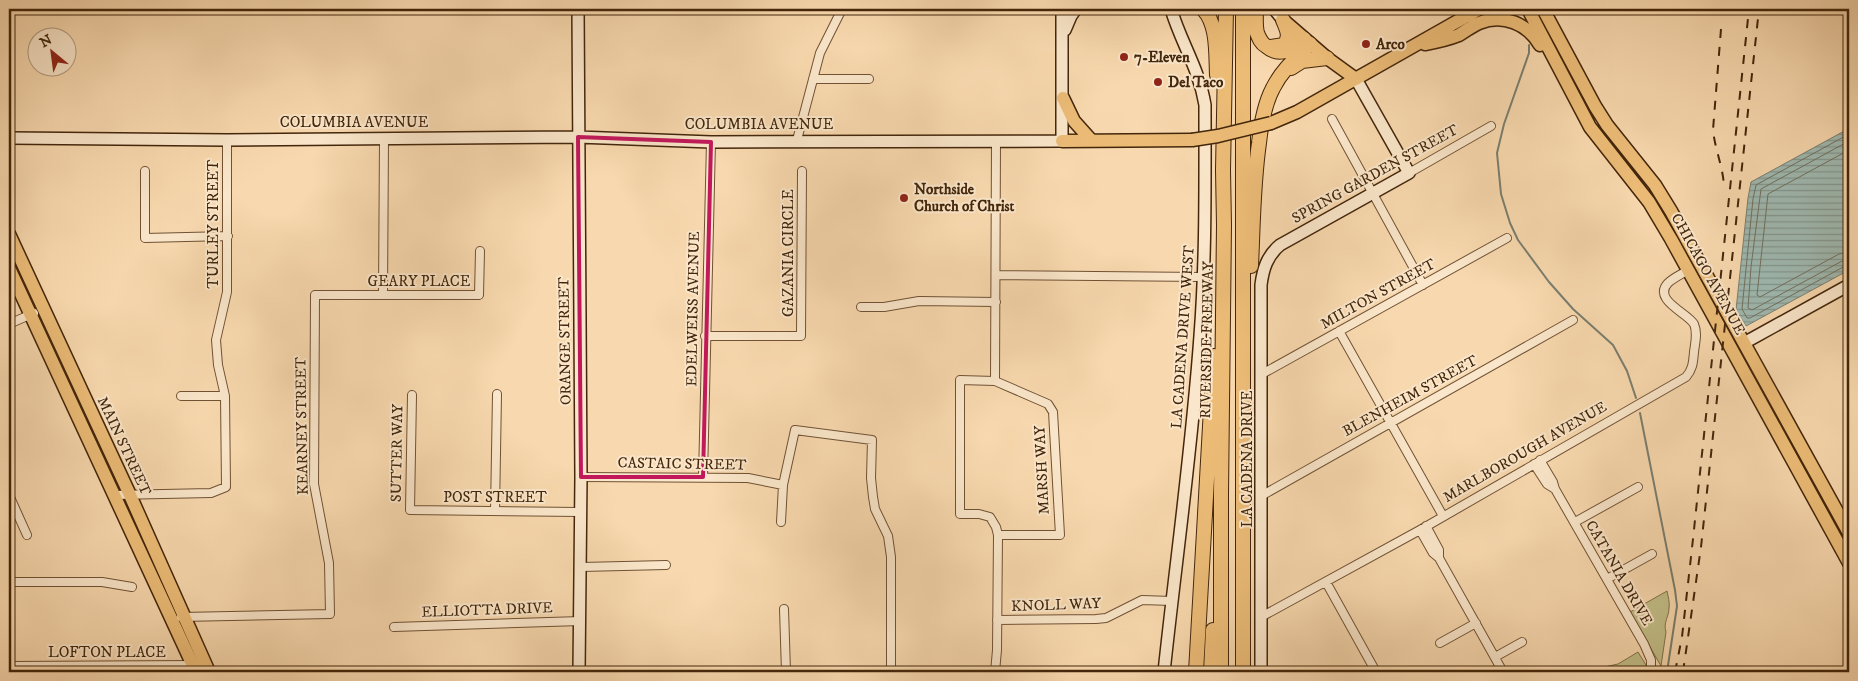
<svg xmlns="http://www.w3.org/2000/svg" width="1858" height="681" font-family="'IM FELL DW Pica',serif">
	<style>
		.green { fill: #c2be88; stroke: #82724a }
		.water { fill: url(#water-rules); stroke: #7a7e6f }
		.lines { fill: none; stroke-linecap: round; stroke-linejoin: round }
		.shore { stroke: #71705e; stroke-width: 1 }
		.stream { stroke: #7a7e6f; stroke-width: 2 }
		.street-casing { stroke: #705234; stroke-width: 10 }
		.secondary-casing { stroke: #43260b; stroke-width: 14 }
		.primary-casing { stroke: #43260b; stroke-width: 15 }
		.highway-casing { stroke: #43260b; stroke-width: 16 }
		.street { stroke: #fae6ca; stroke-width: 8 }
		.secondary { stroke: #fae6ca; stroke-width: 11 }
		.primary { stroke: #ecbc77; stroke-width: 12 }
		.highway { stroke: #ecbc77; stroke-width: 14 }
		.rail { stroke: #43260b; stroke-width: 2; stroke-dasharray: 9 9; stroke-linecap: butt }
		.primary-bridge-casing { stroke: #43260b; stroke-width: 15; stroke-linecap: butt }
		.primary-bridge { stroke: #ecbc77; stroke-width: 12 }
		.marked { fill: none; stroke: #c2185b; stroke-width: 4; stroke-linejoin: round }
		.poi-dot { fill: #8f2418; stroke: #fae6ca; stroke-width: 2 }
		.labels { text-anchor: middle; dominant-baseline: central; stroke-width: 4; stroke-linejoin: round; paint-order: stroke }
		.poi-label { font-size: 15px; font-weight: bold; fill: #43260b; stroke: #fae6ca; text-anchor: start }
		.street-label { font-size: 15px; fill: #43260b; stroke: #fae6ca }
	</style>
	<defs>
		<pattern id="water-rules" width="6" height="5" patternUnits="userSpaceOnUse" patternTransform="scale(1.25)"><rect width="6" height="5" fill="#9fb9b1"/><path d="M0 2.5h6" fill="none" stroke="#83968e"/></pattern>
	</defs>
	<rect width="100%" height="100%" fill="#f8d8ae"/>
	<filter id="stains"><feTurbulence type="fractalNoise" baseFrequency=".004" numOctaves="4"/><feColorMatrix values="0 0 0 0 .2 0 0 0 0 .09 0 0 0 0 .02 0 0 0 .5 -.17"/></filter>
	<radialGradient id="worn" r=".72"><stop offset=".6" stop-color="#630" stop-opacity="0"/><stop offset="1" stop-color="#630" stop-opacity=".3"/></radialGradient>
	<path class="green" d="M 1667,591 C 1668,596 1670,603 1669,608 C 1669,617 1663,622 1666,632 L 1661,666 L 1630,612 Z
		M 1638,652 L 1646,665 L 1646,672 L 1581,672 L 1618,664 Z"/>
	<path class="water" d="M 1848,129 L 1849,132 L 1849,270 L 1746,326 L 1736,310 L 1748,198 L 1751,182 Z"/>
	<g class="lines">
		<path class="shore" d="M 1849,134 L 1756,185 L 1753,199 L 1742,309 L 1747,318 L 1750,318 L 1845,266 L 1849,266
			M 1849,141 L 1761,189 L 1751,267 L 1748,308 L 1752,310 L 1842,261 L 1849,259
			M 1849,150 L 1768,194 L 1757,295 L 1760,297 L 1839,254 L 1849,252"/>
		<path class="stream" d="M 1529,45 L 1529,53 L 1504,124 L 1497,153 L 1501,194 L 1510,223 L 1518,240 L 1549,282 L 1573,309 L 1613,345 L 1627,371 L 1636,398
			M 1640,413 L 1675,590 L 1677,606 L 1667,672"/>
		<g class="street-casing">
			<path id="street" d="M 813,79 L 869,79
				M 1332,119 L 1423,285
				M 797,140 L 820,53 L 842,9
				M 145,171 L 145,238 L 228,236
				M 1409,173 L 1491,126
				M 997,275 L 1203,277
				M 383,295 L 384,139
				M 861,307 L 884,307 L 919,301 L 996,302
				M 9,324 L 34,313
				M 1339,331 L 1443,516
				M 705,336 L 801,336 L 802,171
				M 1262,374 L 1507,238
				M 995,381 L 996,141
				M 412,395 L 410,510 L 580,512
				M 181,396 L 225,396
				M 1540,460 L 1553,482 L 1555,489 L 1644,644 L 1651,660 L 1651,672
				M 1534,464 L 1547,484 L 1555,489
				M 581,477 L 748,478 L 783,485
				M 703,477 L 711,142
				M 9,495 L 27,535
				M 115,495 L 211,493 L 226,487 L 225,396 L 218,365 L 216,340 L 227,292 L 227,140
				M 1261,496 L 1573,320
				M 495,511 L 497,394
				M 781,522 L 783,485 L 795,430 L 872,440 L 871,478 L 873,497 L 875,509 L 888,536 L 891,557 L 891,672
				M 1575,522 L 1638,487
				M 1426,526 L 1439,550 L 1439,558
				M 1420,530 L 1433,553 L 1439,558 L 1503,672
				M 581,567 L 666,565
				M 1607,579 L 1652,554
				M 9,582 L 102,582 L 132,587
				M 1326,582 L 1376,672
				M 784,609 L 786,672
				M 181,617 L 330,614 L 329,563 L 314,484 L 315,295 L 479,295 L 480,251
				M 1261,617 L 1420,530 L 1686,377 C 1693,369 1693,362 1694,352 C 1695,343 1698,333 1694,324 C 1688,313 1652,300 1668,283 C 1673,278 1682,274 1688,270
				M 997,620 L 1096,619 L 1106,618 L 1142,600 L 1172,601
				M 394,627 L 581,621
				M 1440,643 L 1476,623
				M 1495,657 L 1522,642
				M 9,666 L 195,665
				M 995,672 L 997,650 L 998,535 L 996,527 L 990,517 L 979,514 L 960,514 L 960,380 L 995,381 L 1048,404 L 1053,412 L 1060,535 L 998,535"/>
		</g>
		<g class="secondary-casing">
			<path id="secondary" d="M 578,9 L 581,477 L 579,672
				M 1274,9 L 1283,20
				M 1065,30 L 1071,16 L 1076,9
				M 9,138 L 227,140 L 578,137 L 711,142 L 1062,141 L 1062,9
				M 1744,343 L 1849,285
				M 1164,672 C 1176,560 1192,448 1200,336 C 1206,259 1205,182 1205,105 C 1199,68 1181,43 1171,9
				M 1261,672 L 1261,285 C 1263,269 1267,256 1280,245 L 1409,173 L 1356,79"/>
		</g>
		<g class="primary-casing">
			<path id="primary" d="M 1528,9 L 1590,127 L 1649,202 L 1671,239 L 1849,563
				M 1543,9 L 1595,106 L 1607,125 L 1655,185 L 1671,211 L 1849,533
				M 1283,20 L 1327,58 L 1356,79
				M 1425,44 C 1436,42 1449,39 1459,35 C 1466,31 1472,26 1479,23 C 1503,13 1528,24 1540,45
				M 1063,98 L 1074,121 L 1091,140
				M 1271,123 L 1297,112 L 1479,9
				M 1062,141 L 1192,140
				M 9,234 L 130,495 L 209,672
				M 9,268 L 196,672"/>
		</g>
		<g class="highway-casing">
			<path id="highway" d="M 1203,9 C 1218,24 1216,54 1217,75
				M 1243,9 L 1243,672
				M 1256,9 C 1256,16 1255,25 1257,33 C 1259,38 1261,43 1266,46 C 1280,58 1292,49 1304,39
				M 1271,47 L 1284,45 C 1291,36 1287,30 1283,20
				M 1291,68 L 1302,61 L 1327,58
				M 1251,266 C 1253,225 1253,184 1259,143 C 1261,124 1264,105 1273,88 C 1282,70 1296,58 1310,44
				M 1196,672 L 1214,356
				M 1211,672 L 1213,630
				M 1221,672 L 1221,495 L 1224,225 L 1223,170 L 1226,9"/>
		</g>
		<use href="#street" class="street"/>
		<use href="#secondary" class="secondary"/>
		<use href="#primary" class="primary"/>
		<use href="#highway" class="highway"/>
		<path class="rail" d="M 1721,29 L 1713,130 C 1715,150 1724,169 1724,189
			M 1675,672 L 1682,637 L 1693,539 L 1749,9
			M 1683,672 L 1701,547 L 1759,9"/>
		<g class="primary-bridge-casing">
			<path id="primary-bridge" d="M 1192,140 L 1218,136 L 1271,123"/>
		</g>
		<use href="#primary-bridge" class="primary-bridge"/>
	</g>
	<path class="marked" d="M 578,137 L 711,142 L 703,477 L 581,477 Z"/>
	<g class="poi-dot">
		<circle cx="1366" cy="44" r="5"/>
		<circle cx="1124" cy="57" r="5"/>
		<circle cx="1158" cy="82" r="5"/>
		<circle cx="904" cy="198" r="5"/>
	</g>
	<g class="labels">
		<g class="poi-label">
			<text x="1376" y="44">Arco</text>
			<text x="1134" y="57">7-Eleven</text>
			<text x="1168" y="82">Del Taco</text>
			<text x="914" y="189">Northside<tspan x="914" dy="17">Church of Christ</tspan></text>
		</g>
		<g class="street-label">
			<text x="354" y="122">COLUMBIA AVENUE</text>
			<text x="759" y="124">COLUMBIA AVENUE</text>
			<text transform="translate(1375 174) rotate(-29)">SPRING GARDEN STREET</text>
			<text transform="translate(213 224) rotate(-90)">TURLEY STREET</text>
			<text transform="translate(788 253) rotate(-90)">GAZANIA CIRCLE</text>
			<text transform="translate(1708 274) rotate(61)">CHICAGO AVENUE</text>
			<text x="419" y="281">GEARY PLACE</text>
			<text transform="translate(1378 294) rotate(-29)">MILTON STREET</text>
			<text transform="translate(693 309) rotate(-89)">EDELWEISS AVENUE</text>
			<text transform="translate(1183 337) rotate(-86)">LA CADENA DRIVE WEST</text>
			<text transform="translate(1207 340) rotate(-89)">RIVERSIDE FREEWAY</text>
			<text transform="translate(565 341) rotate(-91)">ORANGE STREET</text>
			<text transform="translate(1410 396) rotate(-29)">BLENHEIM STREET</text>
			<text transform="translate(302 426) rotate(-91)">KEARNEY STREET</text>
			<text transform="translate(124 446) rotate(65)">MAIN STREET</text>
			<text transform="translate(1525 452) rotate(-30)">MARLBOROUGH AVENUE</text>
			<text transform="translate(397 453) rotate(-89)">SUTTER WAY</text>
			<text transform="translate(1247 459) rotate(-90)">LA CADENA DRIVE</text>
			<text transform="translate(682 464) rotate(1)">CASTAIC STREET</text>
			<text transform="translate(1042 470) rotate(-93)">MARSH WAY</text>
			<text x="495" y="497">POST STREET</text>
			<text transform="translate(1619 573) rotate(60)">CATANIA DRIVE</text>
			<text transform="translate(1056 605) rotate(-2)">KNOLL WAY</text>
			<text transform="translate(487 610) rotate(-2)">ELLIOTTA DRIVE</text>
			<text x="107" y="652">LOFTON PLACE</text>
		</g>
	</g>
	<rect width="1858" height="681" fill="none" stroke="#f8d8ae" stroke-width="30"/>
	<rect x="10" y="10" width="1838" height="661" fill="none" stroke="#43260b" stroke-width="2.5"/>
	<rect x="15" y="15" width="1828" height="651" fill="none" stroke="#43260b"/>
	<g transform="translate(52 52) rotate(331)"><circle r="24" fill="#fae6ca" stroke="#b1997e"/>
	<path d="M0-4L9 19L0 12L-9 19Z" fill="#8f2418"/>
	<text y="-8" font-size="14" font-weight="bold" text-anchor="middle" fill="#43260b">N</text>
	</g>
	<rect width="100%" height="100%" filter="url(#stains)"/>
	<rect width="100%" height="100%" fill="url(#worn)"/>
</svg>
